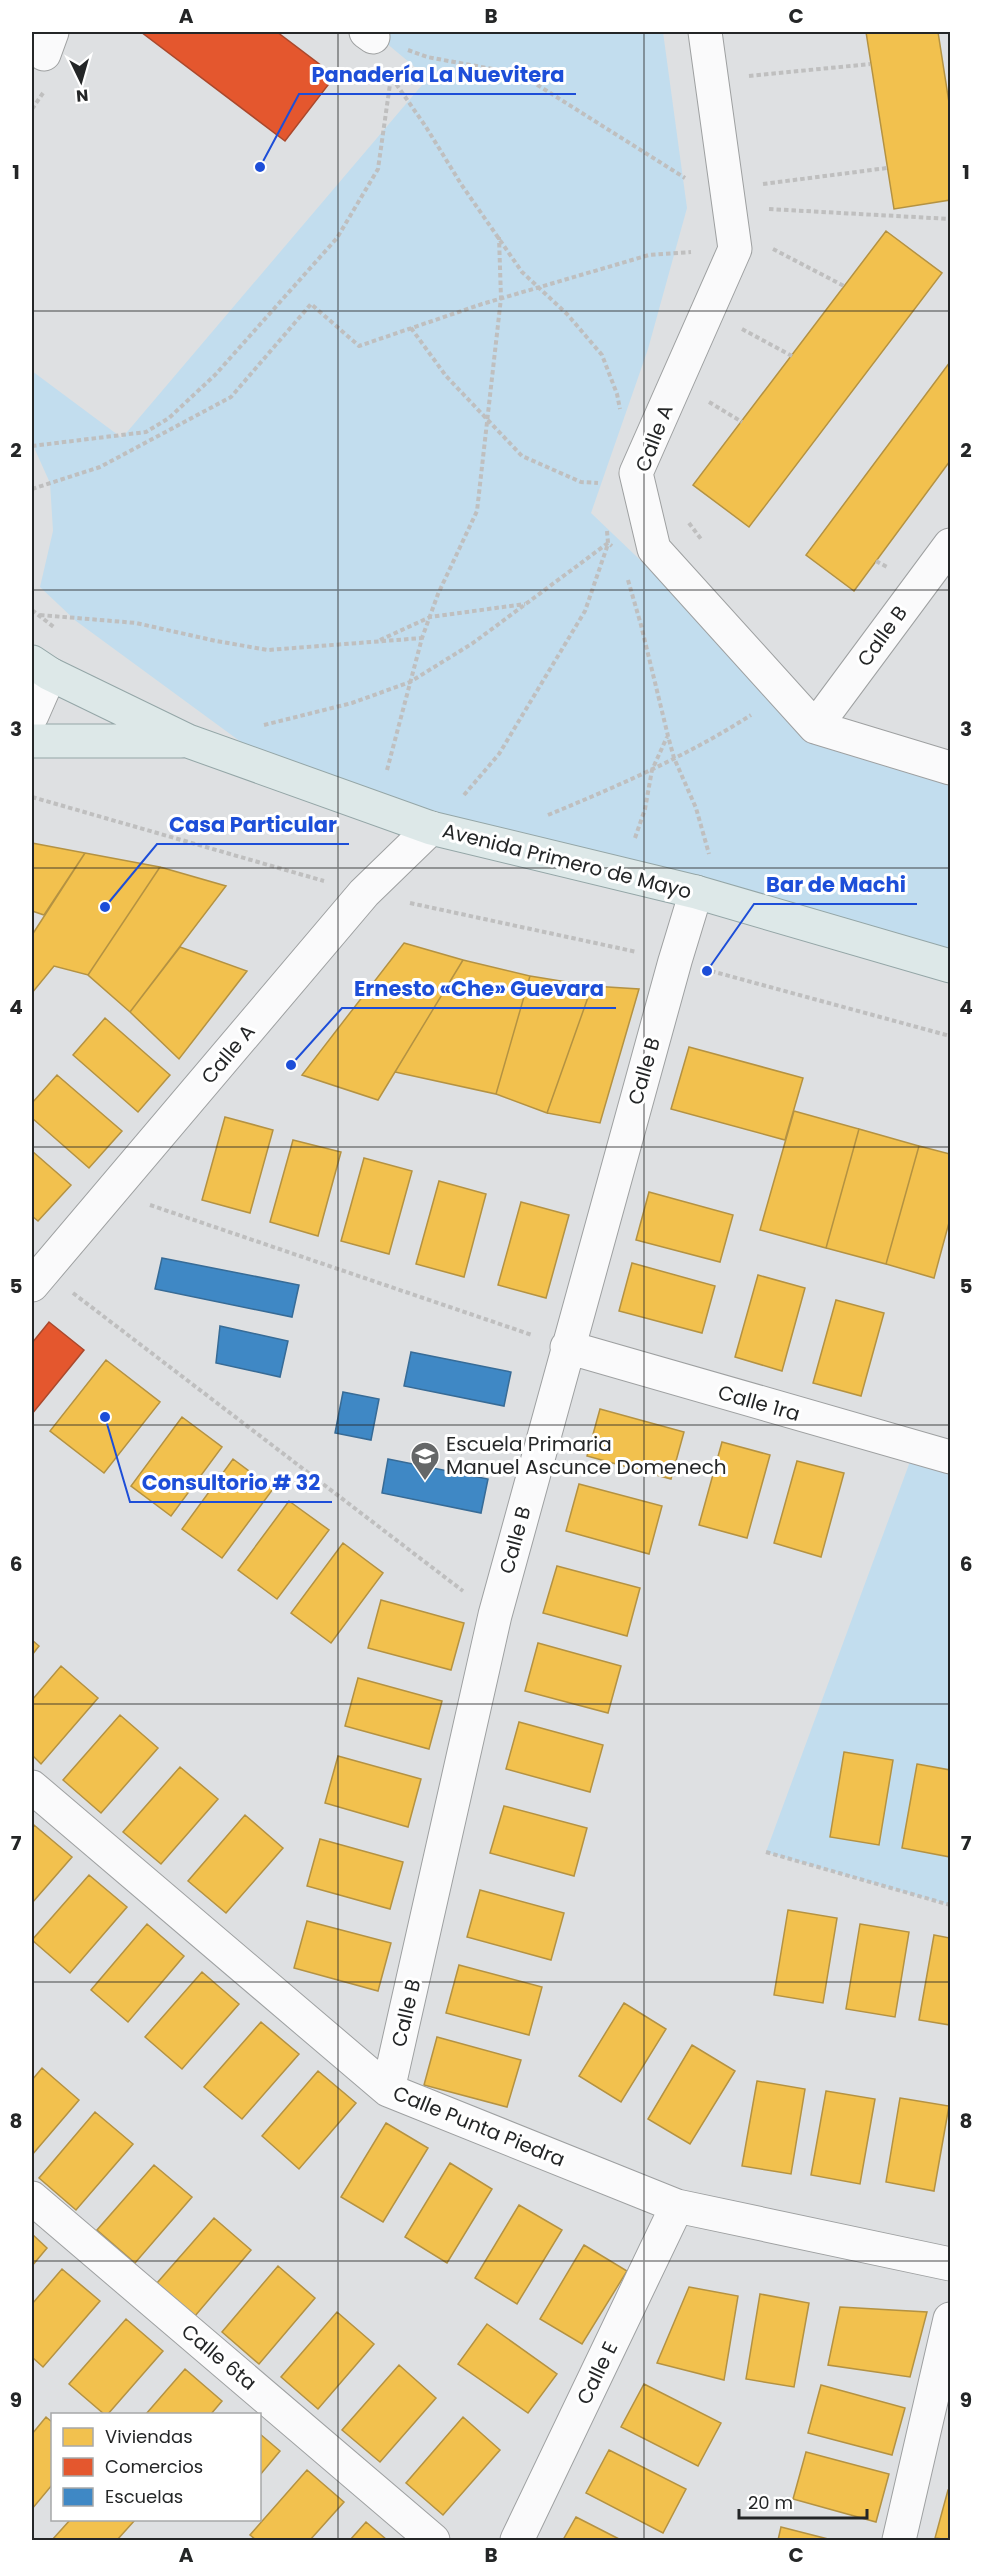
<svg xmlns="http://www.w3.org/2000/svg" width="982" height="2572" font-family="Poppins,sans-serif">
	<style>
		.green { fill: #c2ddee }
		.homes { fill: #f2c14e; stroke: #b49242; stroke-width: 1.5 }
		.shops { fill: #e4572e; stroke: #aa482c; stroke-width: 1.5 }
		.schools { fill: #3f88c5; stroke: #376b96; stroke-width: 1.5 }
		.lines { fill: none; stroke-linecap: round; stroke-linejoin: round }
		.minor-casing { stroke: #9ea0a1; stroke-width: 35 }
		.major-casing { stroke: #94a6a7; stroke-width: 35 }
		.path { stroke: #bfbfbf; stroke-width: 4; stroke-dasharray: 4.5 3; stroke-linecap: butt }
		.minor { stroke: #fafafb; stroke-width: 33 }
		.major { stroke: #dde8e8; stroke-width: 33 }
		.grid { fill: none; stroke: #242627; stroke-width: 1.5; stroke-opacity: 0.55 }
		.labels { text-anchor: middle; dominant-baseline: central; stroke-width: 6; stroke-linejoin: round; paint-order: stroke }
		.street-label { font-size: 20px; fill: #242627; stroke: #fff }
		.poi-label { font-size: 20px; fill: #242627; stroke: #fff; text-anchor: start }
		.leader { fill: none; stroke: #1d4ed8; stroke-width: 2 }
		.callout-dot { fill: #1d4ed8; stroke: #fff; stroke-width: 2 }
		.callout-label { font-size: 21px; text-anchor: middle; font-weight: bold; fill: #1d4ed8; stroke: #fff; stroke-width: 6; stroke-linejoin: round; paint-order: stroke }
		.neatline { fill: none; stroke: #242627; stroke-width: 2 }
		.grid-label { font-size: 20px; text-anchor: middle; font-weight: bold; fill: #242627 }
	</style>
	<rect width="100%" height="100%" fill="#dee0e2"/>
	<path class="green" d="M 373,32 L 663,32 L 687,208 L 648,349 L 591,513 L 815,727 L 950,769 L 950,963 L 415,809 L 256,753 L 76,621 L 40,587 L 53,531 L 50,483 L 32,443 L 32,371 L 122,438 L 428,78 Z
		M 915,1448 L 950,1458 L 950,1905 L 766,1852 Z"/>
	<path class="homes" d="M 866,32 L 938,32 L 950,109 L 950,200 L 894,209 Z
		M 886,231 L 942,273 L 749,527 L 693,485 Z
		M 950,362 L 950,461 L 854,591 L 806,555 Z
		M 32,843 L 85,853 L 44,915 L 32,911 Z
		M 85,853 L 160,867 L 88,975 L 54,966 L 32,993 L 32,935 Z
		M 160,867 L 226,886 L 130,1012 L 88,975 Z
		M 404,943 L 463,960 L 378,1100 L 302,1075 Z
		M 180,947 L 247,971 L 179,1059 L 130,1012 Z
		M 463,960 L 530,976 L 496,1094 L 395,1072 Z
		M 530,976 L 592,986 L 547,1113 L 496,1094 Z
		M 592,986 L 639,989 L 600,1123 L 547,1113 Z
		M 105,1018 L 170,1075 L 138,1112 L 73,1055 Z
		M 689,1047 L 803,1078 L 785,1140 L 671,1109 Z
		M 57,1075 L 122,1131 L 89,1168 L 32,1118 L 32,1103 Z
		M 794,1111 L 859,1129 L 826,1248 L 760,1230 Z
		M 225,1117 L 273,1130 L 250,1213 L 202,1200 Z
		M 859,1129 L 919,1146 L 886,1264 L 826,1248 Z
		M 293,1140 L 341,1152 L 318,1236 L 270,1222 Z
		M 919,1146 L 950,1154 L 950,1219 L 934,1278 L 886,1264 Z
		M 32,1151 L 71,1185 L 38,1221 L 32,1216 Z
		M 364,1158 L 412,1171 L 389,1254 L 341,1241 Z
		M 439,1181 L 486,1194 L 464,1277 L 416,1264 Z
		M 649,1192 L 733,1215 L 720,1262 L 636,1240 Z
		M 521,1202 L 569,1215 L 546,1298 L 498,1285 Z
		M 632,1263 L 715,1286 L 702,1333 L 619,1311 Z
		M 758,1275 L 805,1288 L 782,1371 L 735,1357 Z
		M 836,1300 L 884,1313 L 861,1396 L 813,1383 Z
		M 106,1360 L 160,1402 L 104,1473 L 50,1431 Z
		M 600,1409 L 684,1432 L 671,1479 L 587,1456 Z
		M 182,1417 L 222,1447 L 171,1516 L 131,1486 Z
		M 722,1442 L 770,1455 L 747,1538 L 699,1525 Z
		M 233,1459 L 273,1489 L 222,1558 L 182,1529 Z
		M 797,1461 L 844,1473 L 821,1557 L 774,1543 Z
		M 579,1484 L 662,1506 L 649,1554 L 566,1531 Z
		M 289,1501 L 329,1530 L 277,1599 L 238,1570 Z
		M 343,1543 L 383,1573 L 331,1643 L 291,1613 Z
		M 557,1566 L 640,1588 L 627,1636 L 543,1613 Z
		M 381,1600 L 464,1623 L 451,1670 L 368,1648 Z
		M 32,1640 L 39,1646 L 32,1655 Z
		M 538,1643 L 621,1666 L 608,1713 L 525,1691 Z
		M 61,1666 L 98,1698 L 41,1764 L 32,1755 L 32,1700 Z
		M 358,1678 L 442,1701 L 429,1749 L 345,1726 Z
		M 120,1715 L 158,1748 L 101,1813 L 63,1780 Z
		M 519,1722 L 603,1745 L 590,1792 L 506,1769 Z
		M 844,1752 L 893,1760 L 879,1845 L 830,1837 Z
		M 338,1756 L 421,1779 L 408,1827 L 325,1803 Z
		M 917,1764 L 950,1770 L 950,1857 L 902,1848 Z
		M 180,1767 L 218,1799 L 161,1864 L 123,1832 Z
		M 504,1806 L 587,1828 L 574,1876 L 490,1853 Z
		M 245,1815 L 283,1848 L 226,1913 L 188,1881 Z
		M 34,1825 L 72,1857 L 32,1903 L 32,1828 Z
		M 320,1839 L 403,1862 L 390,1909 L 307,1886 Z
		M 89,1875 L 127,1907 L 70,1973 L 32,1940 Z
		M 480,1890 L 564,1913 L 551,1960 L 467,1937 Z
		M 788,1910 L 837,1918 L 823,2003 L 774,1995 Z
		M 307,1921 L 391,1943 L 378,1991 L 294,1968 Z
		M 147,1924 L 184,1956 L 128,2022 L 91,1990 Z
		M 860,1924 L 909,1932 L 895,2017 L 846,2009 Z
		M 934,1935 L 950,1938 L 950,2025 L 919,2020 Z
		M 459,1965 L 542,1987 L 529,2035 L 446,2013 Z
		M 202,1972 L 239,2004 L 182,2069 L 145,2037 Z
		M 624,2003 L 666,2029 L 621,2102 L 579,2076 Z
		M 261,2022 L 299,2054 L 242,2119 L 204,2087 Z
		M 437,2037 L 521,2060 L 507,2107 L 424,2085 Z
		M 692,2045 L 735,2071 L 690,2144 L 648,2119 Z
		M 42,2068 L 79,2100 L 32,2155 L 32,2080 Z
		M 318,2071 L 356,2103 L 299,2169 L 262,2136 Z
		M 757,2081 L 805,2089 L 791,2174 L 742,2166 Z
		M 826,2091 L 875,2099 L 860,2184 L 811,2175 Z
		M 900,2098 L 949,2106 L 934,2191 L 886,2182 Z
		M 95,2112 L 133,2144 L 76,2210 L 39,2178 Z
		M 386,2123 L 428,2148 L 383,2222 L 341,2197 Z
		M 450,2163 L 492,2189 L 447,2263 L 405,2237 Z
		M 154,2165 L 192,2197 L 135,2263 L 97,2230 Z
		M 519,2205 L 562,2230 L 517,2304 L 475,2278 Z
		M 214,2218 L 251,2250 L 195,2316 L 157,2283 Z
		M 32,2234 L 47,2248 L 32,2266 Z
		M 584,2245 L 627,2271 L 582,2344 L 540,2319 Z
		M 278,2266 L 315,2298 L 259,2364 L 222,2332 Z
		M 62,2269 L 100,2301 L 43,2367 L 32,2357 L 32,2304 Z
		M 689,2287 L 738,2296 L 724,2380 L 657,2363 Z
		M 760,2294 L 809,2303 L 794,2387 L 746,2379 Z
		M 840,2307 L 927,2312 L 910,2377 L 828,2365 Z
		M 337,2312 L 374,2344 L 318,2409 L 281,2377 Z
		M 126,2319 L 163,2351 L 108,2414 L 104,2414 L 69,2384 Z
		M 487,2324 L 557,2374 L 528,2413 L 458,2364 Z
		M 399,2365 L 436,2398 L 380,2462 L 342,2430 Z
		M 185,2369 L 222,2401 L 211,2414 L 146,2414 Z
		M 644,2384 L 721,2423 L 698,2466 L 621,2427 Z
		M 821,2385 L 905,2408 L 892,2455 L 808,2433 Z
		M 46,2417 L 52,2422 L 52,2485 L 32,2509 L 32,2434 Z
		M 463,2417 L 500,2450 L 443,2515 L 406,2483 Z
		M 260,2434 L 280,2451 L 260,2475 Z
		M 609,2450 L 686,2489 L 663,2533 L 586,2493 Z
		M 806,2452 L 889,2474 L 876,2522 L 793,2499 Z
		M 307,2470 L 344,2502 L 310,2540 L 256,2540 L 250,2535 Z
		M 948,2490 L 950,2490 L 950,2540 L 935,2538 Z
		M 576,2517 L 621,2540 L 563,2540 Z
		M 70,2520 L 135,2520 L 117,2540 L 52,2540 Z
		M 366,2522 L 387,2540 L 350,2540 Z
		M 781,2527 L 832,2540 L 778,2540 Z"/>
	<path class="shops" d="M 141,32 L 277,32 L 335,76 L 285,141 Z
		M 49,1322 L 84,1350 L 32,1414 L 32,1343 Z"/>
	<path class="schools" d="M 162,1258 L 299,1285 L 292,1317 L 155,1289 Z
		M 220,1326 L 288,1341 L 280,1377 L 216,1363 Z
		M 411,1352 L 511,1372 L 504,1406 L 404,1386 Z
		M 343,1392 L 379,1399 L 371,1440 L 335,1433 Z
		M 388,1459 L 488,1479 L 481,1513 L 382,1493 Z"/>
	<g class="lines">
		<g class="minor-casing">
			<path id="minor" d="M 366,32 L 373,37
				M 705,32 L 735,249 L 636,473 L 654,549 L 815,727 L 950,768
				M 44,54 L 52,32
				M 32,715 L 50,674
				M 815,727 L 950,545
				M 32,1285 L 364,893 L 431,828
				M 567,1347 L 950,1457
				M 32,1787 L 388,2090 L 677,2206 L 950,2264
				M 388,2090 L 495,1615 L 675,961 L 696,892
				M 32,2198 L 433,2540
				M 517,2540 L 677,2206
				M 899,2540 L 950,2319"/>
		</g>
		<g class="major-casing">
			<path id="major" d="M 32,662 L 50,674 L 188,741 L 431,828 L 696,892 L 950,966
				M 32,741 L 181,741"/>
		</g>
		<path class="path" d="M 408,50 L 427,57 L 520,74 L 685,178
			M 749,76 L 870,64
			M 392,78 L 426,127 L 461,184 L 522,272 L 567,314 L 602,355 L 617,394 L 620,409
			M 32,109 L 43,93
			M 763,184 L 887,168
			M 769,209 L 950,219
			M 773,249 L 844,286
			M 411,328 L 446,376 L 522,456 L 581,482 L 598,483
			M 742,329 L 792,356
			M 709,402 L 742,422
			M 32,446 L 146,432 L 169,418 L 215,375 L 337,238 L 378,169 L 391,77
			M 32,489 L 100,467 L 231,397 L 311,304 L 359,346 L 482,304 L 649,255 L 691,252
			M 689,523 L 701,539
			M 607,531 L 608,543 L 612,546
			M 876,561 L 887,567
			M 628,580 L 641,625 L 668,736 L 674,758 L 696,808 L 709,854
			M 32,610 L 55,628
			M 40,615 L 136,623 L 216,641 L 268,650 L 422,638
			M 380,640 L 430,617 L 525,604
			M 264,725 L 352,703 L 410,682 L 473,643 L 608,543
			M 387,770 L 422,638 L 438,594 L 477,511 L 501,298 L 499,237
			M 464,795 L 499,754 L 585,611 L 608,544
			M 32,797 L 324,881
			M 548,815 C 618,786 687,756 751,715
			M 635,838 L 645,809 L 652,770 L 667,737
			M 410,903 L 637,952
			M 711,971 L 950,1036
			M 150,1205 L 532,1335
			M 73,1293 L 463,1591
			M 766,1852 L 950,1905"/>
		<use href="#minor" class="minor"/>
		<use href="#major" class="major"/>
	</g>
	<path class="grid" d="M 338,32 L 338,2540M 644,32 L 644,2540M 32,311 L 950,311M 32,590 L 950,590M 32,868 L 950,868M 32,1147 L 950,1147M 32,1425 L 950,1425M 32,1704 L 950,1704M 32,1982 L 950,1982M 32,2261 L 950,2261"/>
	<defs>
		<g id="school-pin" transform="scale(1.5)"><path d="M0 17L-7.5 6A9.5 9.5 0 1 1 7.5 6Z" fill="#656768" stroke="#fff"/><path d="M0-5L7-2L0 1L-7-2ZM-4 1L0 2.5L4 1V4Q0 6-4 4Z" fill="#fff"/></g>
	</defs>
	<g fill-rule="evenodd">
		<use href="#school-pin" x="425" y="1456"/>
	</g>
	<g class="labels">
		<g class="street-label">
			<text transform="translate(654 438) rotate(-69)">Calle A</text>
			<text transform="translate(882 636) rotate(-54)">Calle B</text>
			<text transform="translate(567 861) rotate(14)">Avenida Primero de Mayo</text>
			<text transform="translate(228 1054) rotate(-50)">Calle A</text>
			<text transform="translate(644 1071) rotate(-74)">Calle B</text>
			<text transform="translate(759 1403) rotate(16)">Calle 1ra</text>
			<text transform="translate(515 1540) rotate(-75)">Calle B</text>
			<text transform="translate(406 2013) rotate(-77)">Calle B</text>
			<text transform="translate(479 2126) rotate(22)">Calle Punta Piedra</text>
			<text transform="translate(219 2357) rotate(40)">Calle 6ta</text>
			<text transform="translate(597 2373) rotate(-64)">Calle E</text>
		</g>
		<g class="poi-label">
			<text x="446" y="1444">Escuela Primaria<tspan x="446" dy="23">Manuel Ascunce Domenech</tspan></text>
		</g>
	</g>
	<path class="leader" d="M260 167L299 94H576M105 907L157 844H349M707 971L754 904H917M291 1065L342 1008H616M105 1417L130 1502H332"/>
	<g class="callout-dot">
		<circle cx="260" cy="167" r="6"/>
		<circle cx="105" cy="907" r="6"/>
		<circle cx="707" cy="971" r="6"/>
		<circle cx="291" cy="1065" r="6"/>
		<circle cx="105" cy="1417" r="6"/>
	</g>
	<g class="callout-label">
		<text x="438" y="82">Panadería La Nuevitera</text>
		<text x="253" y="832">Casa Particular</text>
		<text x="836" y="892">Bar de Machi</text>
		<text x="479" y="996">Ernesto «Che» Guevara</text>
		<text x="231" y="1490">Consultorio # 32</text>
	</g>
	<rect width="982" height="2572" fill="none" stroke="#ffffff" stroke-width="66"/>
	<rect x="51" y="2413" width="210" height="108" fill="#ffffff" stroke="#a7a8a9" stroke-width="1.5"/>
	<rect x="63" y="2428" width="30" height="18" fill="#f2c14e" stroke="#a7a8a9" stroke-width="1.5"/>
	<text x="105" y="2443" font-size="18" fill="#242627">Viviendas</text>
	<rect x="63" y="2458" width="30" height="18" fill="#e4572e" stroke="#a7a8a9" stroke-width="1.5"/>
	<text x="105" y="2473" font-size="18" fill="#242627">Comercios</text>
	<rect x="63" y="2488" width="30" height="18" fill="#3f88c5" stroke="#a7a8a9" stroke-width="1.5"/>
	<text x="105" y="2503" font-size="18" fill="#242627">Escuelas</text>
	<g transform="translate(81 81) rotate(175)" stroke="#ffffff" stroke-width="4.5" paint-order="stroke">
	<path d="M0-4.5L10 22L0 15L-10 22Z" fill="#242627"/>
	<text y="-9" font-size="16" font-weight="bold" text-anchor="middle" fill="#242627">N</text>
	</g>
	<path d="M739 2509v9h128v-9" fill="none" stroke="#242627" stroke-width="3"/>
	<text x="748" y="2509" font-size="18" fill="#242627" stroke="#ffffff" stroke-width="4.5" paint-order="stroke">20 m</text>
	<rect x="33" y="33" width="916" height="2506" class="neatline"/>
	<g class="grid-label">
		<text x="186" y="23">A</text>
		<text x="491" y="23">B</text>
		<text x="796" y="23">C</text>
		<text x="16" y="179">1</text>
		<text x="966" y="179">1</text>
		<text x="16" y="457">2</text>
		<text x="966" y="457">2</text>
		<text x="16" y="736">3</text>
		<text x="966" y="736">3</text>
		<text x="16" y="1014">4</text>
		<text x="966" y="1014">4</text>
		<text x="16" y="1293">5</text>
		<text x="966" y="1293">5</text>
		<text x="16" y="1571">6</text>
		<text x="966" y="1571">6</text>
		<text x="16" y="1850">7</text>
		<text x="966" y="1850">7</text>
		<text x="16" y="2128">8</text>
		<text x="966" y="2128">8</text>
		<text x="16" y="2407">9</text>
		<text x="966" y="2407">9</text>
		<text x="186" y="2562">A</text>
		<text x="491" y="2562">B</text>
		<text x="796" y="2562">C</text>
	</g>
</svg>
